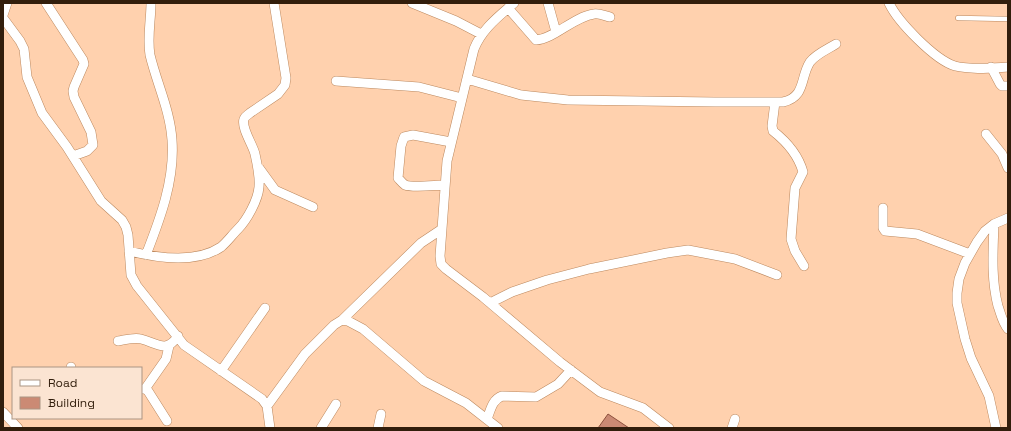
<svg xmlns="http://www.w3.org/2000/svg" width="1011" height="431" font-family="'Space Grotesk',sans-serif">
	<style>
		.building { fill: #cb8a74; stroke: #8c503c }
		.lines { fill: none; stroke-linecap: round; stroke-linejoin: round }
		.service-casing { stroke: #bc885e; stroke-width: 5.5 }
		.minor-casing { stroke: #bc885e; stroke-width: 10 }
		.service { stroke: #fff; stroke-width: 4.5 }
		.minor { stroke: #fff; stroke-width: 9 }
	</style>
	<rect width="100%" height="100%" fill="#ffd1ae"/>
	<path class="building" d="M 608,414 L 629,428 L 598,428 Z"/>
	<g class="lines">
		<g class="service-casing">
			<path id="service" d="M 958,18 L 1008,19"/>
		</g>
		<g class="minor-casing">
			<path id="minor" d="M 46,3 L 83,60 L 84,64 L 74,87 L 73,91 L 74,97 L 91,132 L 93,145 L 87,151 L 73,156
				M 412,3 L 456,21 L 481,34
				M 514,3 C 498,17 482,29 474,49 L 447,161 L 440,256 L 441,264 L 446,269 L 483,297 L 560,362 L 600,392 L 643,408 L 669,428
				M 548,3 L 556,32
				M 889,3 C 898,22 935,60 955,66 C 971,70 991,68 1008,67
				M 508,8 L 536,40 C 554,39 573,17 594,14 C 599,13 605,16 610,17
				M 3,15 L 7,3
				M 3,18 L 20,41 L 24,49 L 27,77 L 42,113 L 67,147 L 101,201 L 122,220 L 126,227 L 128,235 L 131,275 L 137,286 L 184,345 L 262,399 L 267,406 L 270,428
				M 991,67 L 1000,84 L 1002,86 L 1008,86
				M 467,79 L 521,95 L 568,100 L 715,102 L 783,102 C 806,97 800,77 810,62 C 816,54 828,49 836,44
				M 336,81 L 419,87 L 462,98
				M 775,102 L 772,126 L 773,131 C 787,142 798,154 803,172 L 795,188 L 791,239 L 795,251 L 804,266
				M 986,134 L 1002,154 L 1008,168
				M 259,168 L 275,190 L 313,207
				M 445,185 C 436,185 413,188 405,185 C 402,183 400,180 398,178 L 401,146 L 404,137 L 413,135 L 451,142
				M 883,208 L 883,228 L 885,231 L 917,234 L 970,254
				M 994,224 C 993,252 991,279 998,306 C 1001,314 1002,322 1008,329
				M 129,251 C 157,258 196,264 221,247 C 227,242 232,235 238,229 C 247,220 258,200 259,187 C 260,177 257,163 255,154 C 253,145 241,128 244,119 C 245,116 248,115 250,113 L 278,94 L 285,85 L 286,78 L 274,3
				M 146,255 C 160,219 175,180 172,140 C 170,110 157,84 150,55 C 147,38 151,20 151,3
				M 490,303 L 512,292 L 547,280 L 589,269 L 667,253 L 688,250 L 735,259 L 777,275
				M 342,320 L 421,243 L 442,229
				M 118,341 C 125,340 134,337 141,339 C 157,343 166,354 178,336
				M 71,367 L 71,368
				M 221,371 L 265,308
				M 141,389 L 145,389 L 148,391 L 167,421
				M 145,389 L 166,359 L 169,346
				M 267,406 L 305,354 L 334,325 L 342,320 L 348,321 L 363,329 L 424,381 L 466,403 L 498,428
				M 3,412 L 18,428
				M 487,419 C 491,409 492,400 502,396 L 536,397 L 558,384 L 571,370
				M 321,428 L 336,404
				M 378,428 L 381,414
				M 732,428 L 735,419
				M 996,428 L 989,396 L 971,358 L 965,339 L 957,303 L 957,293 L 959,279 L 965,263 L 977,242 L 985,231 L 994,224 L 1008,218"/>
		</g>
		<use href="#service" class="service"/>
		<use href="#minor" class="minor"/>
	</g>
	<rect width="1011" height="431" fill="none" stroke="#321e0c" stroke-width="8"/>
	<rect x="12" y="367" width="130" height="52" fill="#fbe4d2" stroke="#ab9583"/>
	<rect x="20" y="380" width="20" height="6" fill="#ffffff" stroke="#ab9583"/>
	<text x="48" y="387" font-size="12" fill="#321e0c">Road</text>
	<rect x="20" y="397" width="20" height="12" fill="#cb8a74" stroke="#ab9583"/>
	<text x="48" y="407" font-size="12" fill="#321e0c">Building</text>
</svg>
